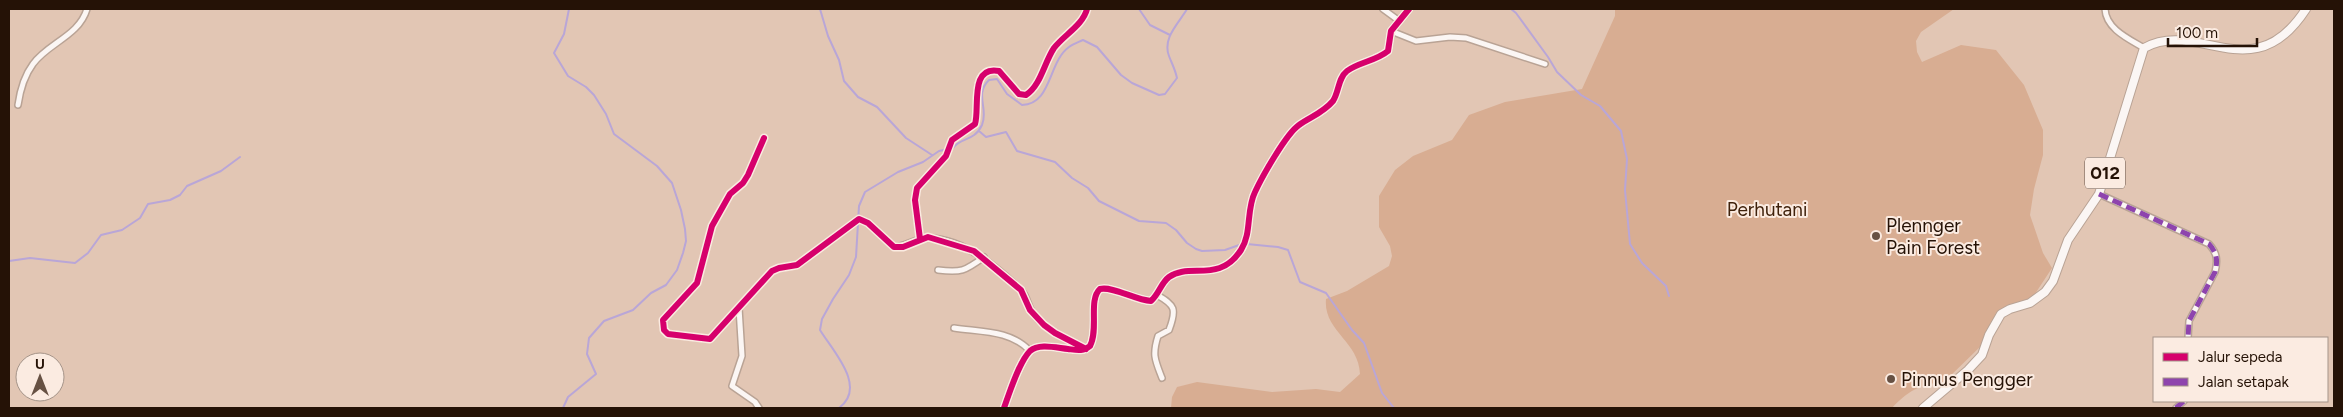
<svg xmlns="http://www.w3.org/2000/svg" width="2343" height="417" font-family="Figtree,sans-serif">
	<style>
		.green { fill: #d8ad92 }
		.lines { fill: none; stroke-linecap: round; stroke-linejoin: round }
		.stream { stroke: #b9a6d7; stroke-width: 2 }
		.street-casing { stroke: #b9a395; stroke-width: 8 }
		.secondary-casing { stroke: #b9a395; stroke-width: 9 }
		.primary-casing { stroke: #b9a395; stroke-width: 10 }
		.street { stroke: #fbf6f4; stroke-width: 5 }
		.secondary { stroke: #fbf6f4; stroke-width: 7 }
		.primary { stroke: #fbf6f4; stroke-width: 8 }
		.quiet { stroke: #8e44ad; stroke-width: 5; stroke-dasharray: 10 5; stroke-linecap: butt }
		.cycleway-casing { stroke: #fbebe1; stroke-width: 9 }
		.cycleway { stroke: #d6006c; stroke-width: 6 }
		.poi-dot { fill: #675143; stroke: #fbebe1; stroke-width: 2 }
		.labels { text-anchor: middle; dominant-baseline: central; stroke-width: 4; stroke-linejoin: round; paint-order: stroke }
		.shield { fill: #fbebe1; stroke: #655348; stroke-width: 1 }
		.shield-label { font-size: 18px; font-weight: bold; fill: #251206 }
		.park-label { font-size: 19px; fill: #3f210b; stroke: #fbebe1 }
		.poi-label { font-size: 19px; fill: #251206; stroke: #fbebe1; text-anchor: start }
	</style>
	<rect width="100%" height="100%" fill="#e2c6b4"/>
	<path class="green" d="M 1615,9 L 1954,9 L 1921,32 L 1916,41 L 1917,52 L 1922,62 L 1961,45 L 1996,50 L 2024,85 L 2043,130 L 2043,155 L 2034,189 L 2030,215 L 2043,253 L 2052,268 L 2033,297 L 1996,313 L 1983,344 L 1944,382 C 1921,383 1907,392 1892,408 L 1171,408 L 1172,397 L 1177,387 L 1197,382 L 1272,392 L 1316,389 L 1340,392 L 1360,374 C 1359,341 1323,331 1326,299 L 1347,291 L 1389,266 L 1392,256 L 1390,246 L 1379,227 L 1379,196 L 1395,170 L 1413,156 L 1452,140 L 1469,115 L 1505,102 L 1582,89 L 1615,16 Z"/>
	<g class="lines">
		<path class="stream" d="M 820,9 L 828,36 L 839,60 L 844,81 L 858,97 L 877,107 L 906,138 L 932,155
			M 1139,9 L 1150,25 L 1170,35
			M 1511,9 L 1516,13 L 1548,57 L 1557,72 L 1581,95 L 1600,106 L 1621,131 L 1627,159 L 1625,190 L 1630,244 L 1642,263 L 1666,286 L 1669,296
			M 979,131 L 986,137 L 1006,132 L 1017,151 L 1055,162 L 1072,178 L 1088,188 L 1099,201 L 1139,221 L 1166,223 L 1176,230 L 1187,243 L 1196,249 L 1202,251 L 1225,250 L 1242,244
			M 1247,244 L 1278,247 L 1288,250 L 1300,282 L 1326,293 L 1352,330 L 1364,343 L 1382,393 L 1394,408
			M 9,261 L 30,258 L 75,263 L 88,253 L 101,235 L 122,230 L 140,218 L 148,204 L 170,200 L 180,195 L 187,186 L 221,171 L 240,157
			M 563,408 L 568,397 L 596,374 L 587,354 L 589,338 L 604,321 L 633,310 L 651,293 L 666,285 L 677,270 L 683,253 L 686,241 L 685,229 L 681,210 L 672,183 L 657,166 L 614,134 L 606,114 L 594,95 L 586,87 L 568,76 L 554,53 L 564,34 L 569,9
			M 839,408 C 868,387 832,350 820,330 L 822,319 L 833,299 L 849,275 L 856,257 L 859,206 L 865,192 L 898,172 L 923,162 L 939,151 L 953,148 C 961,137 974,142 982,125 C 989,109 974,94 989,80 L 997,79 L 1007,94 L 1022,105 C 1052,104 1048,62 1069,47 C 1073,44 1079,42 1083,40 L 1097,47 L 1121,75 L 1132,83 L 1159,95 L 1165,94 L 1177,78 C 1175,69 1172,64 1169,56 C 1162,38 1179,23 1187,9"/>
		<g class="street-casing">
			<path id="street" d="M 1383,9 L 1398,20
				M 2105,9 C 2106,29 2129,39 2144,48
				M 1391,31 L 1416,41 L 1450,37 L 1466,38 L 1545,64
				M 18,105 C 20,91 24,76 33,64 C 48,43 79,36 87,9
				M 764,138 L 748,175 L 743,183 L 730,194 L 712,226 L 697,283 L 663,320 L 664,330 L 668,334 L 710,339 L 772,271 L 779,268 L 797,265 L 859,219 L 868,223 L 894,247 C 907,246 917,237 930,238 C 964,239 997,267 1021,290 C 1028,296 1028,309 1035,316 C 1048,332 1068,340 1086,349
				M 2099,194 L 2209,244 C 2217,253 2218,260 2215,272 L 2189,321 L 2188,338
				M 920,239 L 915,200 L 917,188 L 946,156 L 952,140 L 975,124 C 980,109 969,65 999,71 L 1019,94 L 1026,95 C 1041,85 1044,63 1054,48 C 1064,35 1083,25 1087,9
				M 938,270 C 961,273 965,271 984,257
				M 1157,295 C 1175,305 1177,309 1169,330 L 1158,336 C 1152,355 1155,360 1162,378
				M 739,308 L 742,356 L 732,386 L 755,402 L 759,408
				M 954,328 C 981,332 1011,330 1030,351
				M 2176,408 L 2184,401"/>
		</g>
		<g class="secondary-casing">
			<path id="secondary" d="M 1004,408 C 1009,394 1019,362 1030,351 C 1039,343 1057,348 1068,349 C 1076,350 1083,352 1090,346 C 1099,329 1088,300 1100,289 C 1113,286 1135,300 1151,301 C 1159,294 1161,283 1169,277 C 1190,262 1219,284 1241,250 C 1252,233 1246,210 1255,192 C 1262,177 1286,134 1299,125 C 1310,117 1323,113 1333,101 C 1339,92 1338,78 1347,71 C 1359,62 1376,61 1388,51 L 1391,31 L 1409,9"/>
		</g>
		<g class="primary-casing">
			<path id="primary" d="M 1923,408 L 1968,370 L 1982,355 L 1989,335 L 2001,314 L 2010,309 L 2030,303 L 2045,292 L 2053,281 L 2068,240 L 2099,194 L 2144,48 C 2198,18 2253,91 2306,9"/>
		</g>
		<use href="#street" class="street"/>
		<use href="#secondary" class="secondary"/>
		<use href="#primary" class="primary"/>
		<path class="quiet" d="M 2099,194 L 2209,244 C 2217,253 2218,260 2215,272 L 2189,321 L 2188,338
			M 2176,408 L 2184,401"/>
		<g class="cycleway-casing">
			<path id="cycleway" d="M 764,138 L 748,175 L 743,183 L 730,194 L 712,226 L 697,283 L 663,320 L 664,330 L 668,334 L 710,339 L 772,271 L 779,268 L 797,265 L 859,219 L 868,223 L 894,247 L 903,247 L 928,237 L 974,251 L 1021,290 L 1030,310 L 1044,325 L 1055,333 L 1086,349
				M 920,239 L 915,200 L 917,188 L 946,156 L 952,140 L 975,124 C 980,109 969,65 999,71 L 1019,94 L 1026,95 C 1041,85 1044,63 1054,48 C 1064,35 1083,25 1087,9
				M 1004,408 C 1009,394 1019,362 1030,351 C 1039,343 1057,348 1068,349 C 1076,350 1083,352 1090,346 C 1099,329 1088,300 1100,289 C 1113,286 1135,300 1151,301 C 1159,294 1161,283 1169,277 C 1190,262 1219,284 1241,250 C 1252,233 1246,210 1255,192 C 1262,177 1286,134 1299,125 C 1310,117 1323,113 1333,101 C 1339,92 1338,78 1347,71 C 1359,62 1376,61 1388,51 L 1391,31 L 1409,9"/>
		</g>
		<use href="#cycleway" class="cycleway"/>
	</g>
	<g class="poi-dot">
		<circle cx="1876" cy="236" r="5"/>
		<circle cx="1891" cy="379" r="5"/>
	</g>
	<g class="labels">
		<rect class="shield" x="2085" y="157.5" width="40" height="31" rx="4"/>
		<g class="shield-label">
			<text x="2105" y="173">012</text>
		</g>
		<g class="park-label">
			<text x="1767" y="209">Perhutani</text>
		</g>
		<g class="poi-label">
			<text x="1886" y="225">Plennger<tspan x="1886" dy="22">Pain Forest</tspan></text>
			<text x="1901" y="379">Pinnus Pengger</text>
		</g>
	</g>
	<rect width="2343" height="417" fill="none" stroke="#251206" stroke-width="20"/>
	<rect x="2153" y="337" width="175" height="65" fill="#fbebe1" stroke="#a59489"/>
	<rect x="2163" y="353" width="25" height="8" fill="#d6006c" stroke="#a59489"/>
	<text x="2198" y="362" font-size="15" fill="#251206">Jalur sepeda</text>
	<rect x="2163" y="378" width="25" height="8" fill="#8e44ad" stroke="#a59489"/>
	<text x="2198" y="387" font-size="15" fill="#251206">Jalan setapak</text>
	<g transform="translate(40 377)"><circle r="24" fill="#fbebe1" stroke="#a59489"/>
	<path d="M0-4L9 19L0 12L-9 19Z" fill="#675143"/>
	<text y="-8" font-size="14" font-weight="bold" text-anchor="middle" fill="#251206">U</text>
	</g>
	<path d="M2168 38v8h89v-8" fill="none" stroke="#251206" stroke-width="2.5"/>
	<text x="2176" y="38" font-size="15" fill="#251206" stroke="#fbebe1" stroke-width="4" paint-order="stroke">100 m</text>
</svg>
